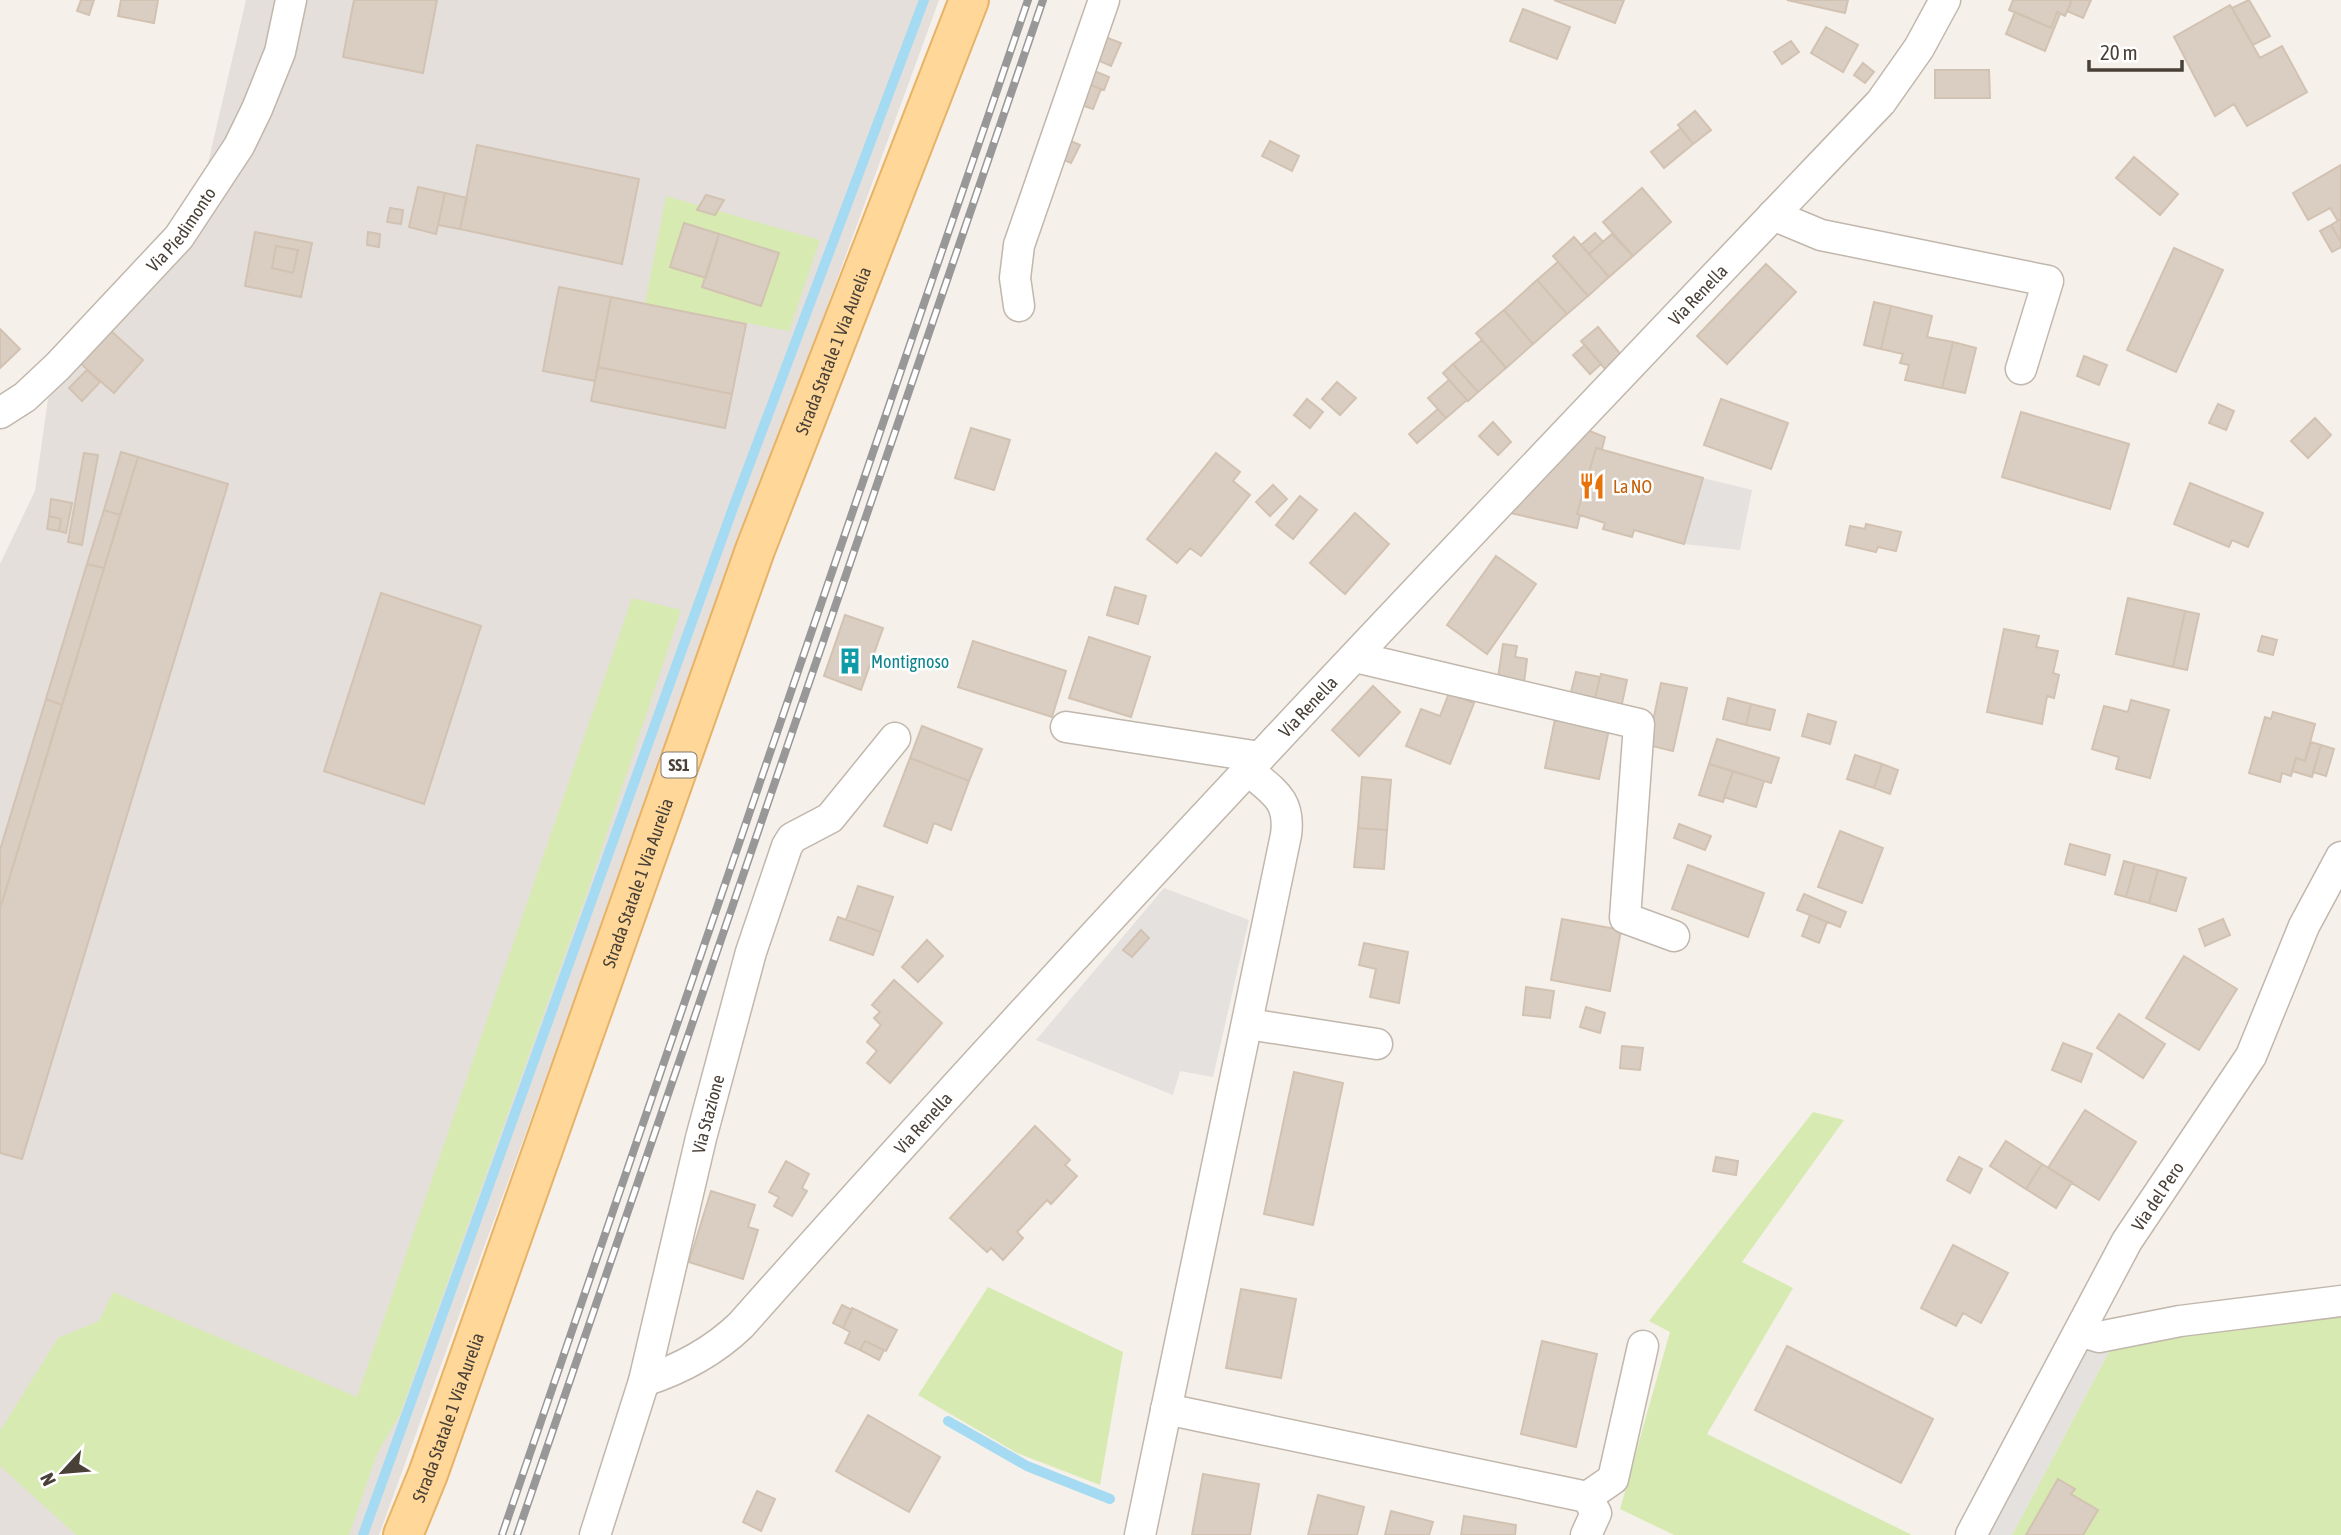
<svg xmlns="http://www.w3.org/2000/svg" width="2341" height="1535" font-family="'Asap Condensed',sans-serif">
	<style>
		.industrial { fill: #e5dfdb }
		.green { fill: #d7eab2 }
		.parking { fill: #e4e1de }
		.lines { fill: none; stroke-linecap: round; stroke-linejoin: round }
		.stream { stroke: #a5dbf2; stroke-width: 10 }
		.building { fill: #dacec2; stroke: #d2c2b2; stroke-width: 2; fill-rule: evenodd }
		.minor-casing { stroke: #c1b7ac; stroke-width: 33 }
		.major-casing { stroke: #e7b266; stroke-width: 42 }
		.minor { stroke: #fff; stroke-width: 30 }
		.major { stroke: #ffd799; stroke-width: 38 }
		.rail-casing { stroke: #989898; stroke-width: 8 }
		.rail { stroke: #fff; stroke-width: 5; stroke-dasharray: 16; stroke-linecap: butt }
		.labels { text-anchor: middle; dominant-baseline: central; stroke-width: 5; stroke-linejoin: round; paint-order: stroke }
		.shield { fill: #fff; stroke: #807973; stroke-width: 2 }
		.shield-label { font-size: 16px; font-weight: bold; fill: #494037 }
		.street-label { font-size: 18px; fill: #494037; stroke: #fff }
		.food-label { font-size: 18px; fill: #c56008; stroke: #fff; text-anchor: start }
		.culture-label { font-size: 18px; fill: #0d838f; stroke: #fff; text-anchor: start }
	</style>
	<rect width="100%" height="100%" fill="#f5f0ea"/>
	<path class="industrial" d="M 246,0 L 939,0 L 379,1535 L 0,1535 L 0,564 L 35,491 L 48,399 L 137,297 L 188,249 Z"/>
	<path class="green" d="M 666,196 L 820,240 L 789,331 L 645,304 Z
		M 632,598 L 681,610 L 587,893 L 400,1414 L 377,1454 L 349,1535 L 76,1535 L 0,1466 L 0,1431 L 58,1338 L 99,1321 L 113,1292 L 357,1397 Z
		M 1813,1112 L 1844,1120 L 1742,1262 L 1793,1288 L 1707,1434 L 1912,1535 L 1674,1535 L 1620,1509 L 1670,1332 L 1649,1321 Z
		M 988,1287 L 1123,1352 L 1100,1485 L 1017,1453 L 918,1395 Z
		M 2341,1317 L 2341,1535 L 2083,1535 L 2071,1494 L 2074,1488 L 2059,1480 L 2026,1535 L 2012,1535 L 2114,1342 Z"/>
	<path class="parking" d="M 1703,478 L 1752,490 L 1740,550 L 1684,544 Z
		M 1164,888 L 1249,920 L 1213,1077 L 1180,1071 L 1173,1095 L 1036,1040 Z
		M 2114,1342 L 2012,1535 L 1984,1535 L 2089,1346 Z"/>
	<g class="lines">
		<path class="stream" d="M 948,1421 L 1027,1466 L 1110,1499
			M 363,1535 L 733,508 L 924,0"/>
	</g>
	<path class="building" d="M 81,0 L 94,0 L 89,15 L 77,11 Z
		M 121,0 L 158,0 L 154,23 L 118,16 Z
		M 354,0 L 437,0 L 423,73 L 343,57 Z
		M 1554,0 L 1624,0 L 1615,23 Z
		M 1787,0 L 1848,0 L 1845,13 Z
		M 2013,0 L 2072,0 L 2065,16 L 2057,12 L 2051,28 L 2009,10 Z
		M 2072,0 L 2091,0 L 2083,18 L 2067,11 Z
		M 2249,0 L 2270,36 L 2253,45 L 2232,8 Z
		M 2230,5 L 2260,58 L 2282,46 L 2307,92 L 2247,126 L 2234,104 L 2215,116 L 2174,37 Z
		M 1523,9 L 1570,27 L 1557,59 L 1510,41 Z
		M 2015,12 L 2051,28 L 2057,12 L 2060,14 L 2045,51 L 2006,34 Z
		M 1826,27 L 1858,45 L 1843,72 L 1811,53 Z
		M 1105,37 L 1121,43 L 1111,66 L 1095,59 Z
		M 1791,41 L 1799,52 L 1782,64 L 1774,52 Z
		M 1863,63 L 1874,72 L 1865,83 L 1854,75 Z
		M 1092,70 L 1109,77 L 1104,90 L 1087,84 Z
		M 1935,70 L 1989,70 L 1990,98 L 1935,98 Z
		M 1089,84 L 1101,89 L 1093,109 L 1081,105 Z
		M 1695,111 L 1711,130 L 1693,144 L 1678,125 Z
		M 1681,128 L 1693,144 L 1664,168 L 1651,152 Z
		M 1066,139 L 1080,145 L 1071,163 L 1057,157 Z
		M 1270,141 L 1299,156 L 1292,171 L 1262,156 Z
		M 477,145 L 639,179 L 622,264 L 460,229 Z
		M 2134,157 L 2178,194 L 2160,215 L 2116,178 Z
		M 2341,165 L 2341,219 L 2338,221 L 2330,208 L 2308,220 L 2293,193 Z
		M 418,187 L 445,193 L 436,234 L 409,227 Z
		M 1642,188 L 1671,222 L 1633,256 L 1603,222 Z
		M 445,193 L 467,198 L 460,229 L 438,225 Z
		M 706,195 L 724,200 L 715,215 L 697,210 Z
		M 390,208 L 403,210 L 401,224 L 387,222 Z
		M 2341,219 L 2341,242 L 2331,225 Z
		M 684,223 L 719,234 L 706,278 L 670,267 Z
		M 2331,225 L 2341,242 L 2341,247 L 2332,252 L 2320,231 Z
		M 255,232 L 312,243 L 301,297 L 245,286 ZM 276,246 L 298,250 L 293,273 L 272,268 Z
		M 368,232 L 380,234 L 379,247 L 367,245 Z
		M 1595,233 L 1603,242 L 1589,254 L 1581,245 Z
		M 719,234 L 779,253 L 761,306 L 702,287 Z
		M 1612,234 L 1633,256 L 1609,277 L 1589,254 Z
		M 1574,237 L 1609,277 L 1588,296 L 1553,256 Z
		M 276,246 L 298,250 L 293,273 L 272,268 Z
		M 2174,248 L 2223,270 L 2176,372 L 2127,350 Z
		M 1558,262 L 1588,296 L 1567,314 L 1537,280 Z
		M 1766,264 L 1796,292 L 1727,364 L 1697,336 Z
		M 1537,280 L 1567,314 L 1533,344 L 1504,310 Z
		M 559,287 L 611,297 L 595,381 L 543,371 Z
		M 611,297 L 746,324 L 732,394 L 598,367 Z
		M 1874,302 L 1891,306 L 1881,349 L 1864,345 Z
		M 1891,306 L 1932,316 L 1927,337 L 1953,342 L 1942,388 L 1905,380 L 1909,365 L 1900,363 L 1903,354 L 1881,349 Z
		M 1504,310 L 1533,344 L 1506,368 L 1476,333 Z
		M 1598,327 L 1622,356 L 1606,370 L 1581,341 Z
		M 0,329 L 20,349 L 0,368 Z
		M 110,330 L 143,360 L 114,393 L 80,363 Z
		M 1482,340 L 1506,368 L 1478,392 L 1453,364 Z
		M 1953,342 L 1976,348 L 1965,393 L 1942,388 Z
		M 1585,345 L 1601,364 L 1590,374 L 1573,355 Z
		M 2084,356 L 2107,365 L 2099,385 L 2077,376 Z
		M 1453,364 L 1478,392 L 1468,401 L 1443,373 Z
		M 598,367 L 732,394 L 725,428 L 591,401 Z
		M 87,370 L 100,382 L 82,401 L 69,388 Z
		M 1449,380 L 1467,400 L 1446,418 L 1428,398 Z
		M 1337,382 L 1356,398 L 1340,415 L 1322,399 Z
		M 1307,399 L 1323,412 L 1310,428 L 1294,415 Z
		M 1721,399 L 1788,423 L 1771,469 L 1704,445 Z
		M 2218,404 L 2234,411 L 2226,430 L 2209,423 Z
		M 1438,409 L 1446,418 L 1417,443 L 1409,434 Z
		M 2021,412 L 2129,444 L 2110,509 L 2002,477 Z
		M 2315,418 L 2331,435 L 2308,458 L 2291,441 Z
		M 1493,422 L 1511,442 L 1498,455 L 1479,436 Z
		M 971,428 L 1010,440 L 994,490 L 955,478 Z
		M 1587,430 L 1605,437 L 1602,449 L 1596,448 L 1577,514 L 1580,515 L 1577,528 L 1510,513 Z
		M 1596,448 L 1703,478 L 1684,544 L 1634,530 L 1632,537 L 1603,529 L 1605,523 L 1577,514 Z
		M 121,452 L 138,457 L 120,515 L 104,510 Z
		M 84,453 L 98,455 L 82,545 L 68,542 Z
		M 1216,453 L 1240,472 L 1233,481 L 1250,495 L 1201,556 L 1190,548 L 1177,563 L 1147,539 Z
		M 138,457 L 228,484 L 22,1159 L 0,1153 L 0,909 Z
		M 2190,483 L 2263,513 L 2248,547 L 2232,540 L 2229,547 L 2174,524 Z
		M 1273,485 L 1287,499 L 1270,516 L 1256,502 Z
		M 1300,496 L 1317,510 L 1293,539 L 1276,525 Z
		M 51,499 L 72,503 L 66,533 L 59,531 L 61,519 L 49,516 Z
		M 104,510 L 120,515 L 104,568 L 87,564 Z
		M 1355,513 L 1389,544 L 1345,594 L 1310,563 Z
		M 49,516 L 61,519 L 59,531 L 47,529 Z
		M 1866,524 L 1901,532 L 1896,551 L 1878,547 L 1876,552 L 1846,545 L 1850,526 L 1865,529 Z
		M 1496,556 L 1536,584 L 1487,654 L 1447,625 Z
		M 87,564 L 104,568 L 62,705 L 46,699 Z
		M 1115,587 L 1146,596 L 1138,624 L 1107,615 Z
		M 381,593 L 481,626 L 424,804 L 324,771 Z
		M 2128,598 L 2185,611 L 2173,667 L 2116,654 Z
		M 2185,611 L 2199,614 L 2187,670 L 2173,667 Z
		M 845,615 L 883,628 L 861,690 L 824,676 Z
		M 2004,629 L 2039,636 L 2036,647 L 2058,651 L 2053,673 L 2059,675 L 2054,698 L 2047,696 L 2042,724 L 1987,712 Z
		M 2262,636 L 2277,640 L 2273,655 L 2258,651 Z
		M 1089,637 L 1150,657 L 1131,717 L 1069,698 Z
		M 973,641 L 1066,671 L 1052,717 L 958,687 Z
		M 1503,644 L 1517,646 L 1515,657 L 1527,659 L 1524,683 L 1498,678 Z
		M 1576,672 L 1600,677 L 1594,702 L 1570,696 Z
		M 1601,674 L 1627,680 L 1621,708 L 1594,702 Z
		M 1661,683 L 1687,688 L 1673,751 L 1648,745 Z
		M 1373,686 L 1400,712 L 1359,756 L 1332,730 Z
		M 1449,693 L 1474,703 L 1450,764 L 1406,746 L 1421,709 L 1440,716 Z
		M 1728,698 L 1751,704 L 1746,725 L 1723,719 Z
		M 46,699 L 62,705 L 0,909 L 0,850 Z
		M 2131,700 L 2169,710 L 2150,778 L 2116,769 L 2119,757 L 2092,749 L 2104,706 L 2128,712 Z
		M 1751,704 L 1775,710 L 1770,730 L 1746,725 Z
		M 2273,712 L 2315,724 L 2305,761 L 2296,758 L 2291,776 L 2282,773 L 2280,782 L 2249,773 L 2265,717 L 2271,719 Z
		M 1808,714 L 1836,722 L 1830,744 L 1802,736 Z
		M 1555,719 L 1609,729 L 1599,779 L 1545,768 Z
		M 922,726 L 982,749 L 969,781 L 910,758 Z
		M 1717,739 L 1779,758 L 1771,783 L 1709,764 Z
		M 2311,742 L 2321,745 L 2312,777 L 2292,771 L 2296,758 L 2305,761 Z
		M 2321,745 L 2334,749 L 2326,776 L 2313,772 Z
		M 1855,755 L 1882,764 L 1874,788 L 1847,779 Z
		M 910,758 L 969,781 L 951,830 L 934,823 L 927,843 L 884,826 Z
		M 1709,764 L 1733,771 L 1723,802 L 1699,795 Z
		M 1882,764 L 1898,770 L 1890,794 L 1874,788 Z
		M 1733,771 L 1764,781 L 1756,807 L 1724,797 Z
		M 1362,777 L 1391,780 L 1387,830 L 1358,828 Z
		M 1679,824 L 1711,836 L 1705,850 L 1674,838 Z
		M 1358,828 L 1387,830 L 1384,869 L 1354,867 Z
		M 1840,831 L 1883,848 L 1862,903 L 1818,887 Z
		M 2070,844 L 2110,855 L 2105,875 L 2065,864 Z
		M 2124,861 L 2135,864 L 2126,897 L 2115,894 Z
		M 2135,864 L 2158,870 L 2149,903 L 2126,897 Z
		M 1688,865 L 1764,893 L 1748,937 L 1672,909 Z
		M 2158,870 L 2186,878 L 2176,911 L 2149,903 Z
		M 858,886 L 893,897 L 881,932 L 846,920 Z
		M 1804,894 L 1846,912 L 1840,927 L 1797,910 Z
		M 1810,915 L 1827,922 L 1819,943 L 1802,936 Z
		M 838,917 L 881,932 L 873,955 L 830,940 Z
		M 1562,919 L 1621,930 L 1610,991 L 1551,980 Z
		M 2223,919 L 2230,935 L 2205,946 L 2199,929 Z
		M 1141,930 L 1149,938 L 1132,957 L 1123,950 Z
		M 927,940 L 943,956 L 918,982 L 902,967 Z
		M 1364,943 L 1408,952 L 1399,1003 L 1370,997 L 1376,969 L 1359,965 Z
		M 2184,956 L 2237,989 L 2199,1050 L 2146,1018 Z
		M 894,980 L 942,1023 L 890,1083 L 867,1063 L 877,1051 L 867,1042 L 881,1025 L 874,1018 L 880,1012 L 872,1005 Z
		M 1526,987 L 1554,991 L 1550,1018 L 1523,1015 Z
		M 1586,1007 L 1605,1013 L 1600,1033 L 1580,1027 Z
		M 2119,1014 L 2165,1044 L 2143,1078 L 2097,1048 Z
		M 2063,1043 L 2092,1054 L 2081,1082 L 2052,1070 Z
		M 1622,1046 L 1643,1048 L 1640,1070 L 1620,1068 Z
		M 1294,1072 L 1343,1083 L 1313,1225 L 1264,1214 Z
		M 2085,1110 L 2136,1142 L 2099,1200 L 2048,1168 Z
		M 1035,1126 L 1070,1160 L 1065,1165 L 1077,1176 L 1051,1204 L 1047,1200 L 1017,1232 L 1023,1238 L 1003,1260 L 991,1248 L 987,1252 L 950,1218 Z
		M 2006,1141 L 2042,1164 L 2026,1189 L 1990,1166 Z
		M 1716,1157 L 1738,1161 L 1736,1175 L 1713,1171 Z
		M 1959,1157 L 1982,1169 L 1970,1193 L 1947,1180 Z
		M 786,1161 L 809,1174 L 802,1188 L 807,1191 L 792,1216 L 774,1206 L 779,1197 L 769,1192 Z
		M 2042,1164 L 2072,1182 L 2056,1208 L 2026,1189 Z
		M 711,1191 L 755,1205 L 748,1227 L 758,1230 L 743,1279 L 689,1262 Z
		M 1953,1245 L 2008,1273 L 1981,1323 L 1963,1313 L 1956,1326 L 1921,1308 Z
		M 1241,1289 L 1296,1299 L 1281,1378 L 1226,1368 Z
		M 842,1305 L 852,1310 L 843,1328 L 833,1323 Z
		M 852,1308 L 897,1330 L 886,1351 L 865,1341 L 860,1350 L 845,1343 L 850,1332 L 843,1328 Z
		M 865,1341 L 884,1350 L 879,1360 L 860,1350 Z
		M 1542,1341 L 1597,1354 L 1576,1447 L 1521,1434 Z
		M 1787,1346 L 1933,1419 L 1901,1483 L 1755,1410 Z
		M 868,1415 L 940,1457 L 909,1512 L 836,1471 Z
		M 1203,1474 L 1259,1484 L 1250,1535 L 1192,1535 Z
		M 2058,1479 L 2075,1489 L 2071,1494 L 2098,1510 L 2083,1535 L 2026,1535 Z
		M 757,1491 L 775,1499 L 761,1531 L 743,1522 Z
		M 1318,1495 L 1364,1507 L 1357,1535 L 1308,1535 Z
		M 1391,1511 L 1433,1522 L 1429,1535 L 1385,1535 Z
		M 1464,1516 L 1516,1525 L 1515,1535 L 1461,1535 Z"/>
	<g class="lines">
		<g class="minor-casing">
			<g id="minor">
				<path d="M 1773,215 L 1821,235 L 2048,281 L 2021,369"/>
				<path d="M 1019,306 L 1015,278 L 1019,245 L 1104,0"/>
				<path id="s1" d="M 0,413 L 25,397 L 58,366 L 179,237 L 239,146 L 257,109 L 280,52 L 291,0"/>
				<path d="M 1355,657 L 1639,724 L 1625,918 L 1674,936"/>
				<path d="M 1066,727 L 1260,757"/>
				<path d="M 1248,1024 L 1377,1044"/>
				<path d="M 2080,1331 L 2099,1337 L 2180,1321 L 2341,1301"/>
				<path id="s2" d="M 644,1381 C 681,1369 713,1352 741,1325 C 1111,908 1497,505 1881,102 L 1919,48 L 1945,0"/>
				<path d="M 1166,1409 L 1587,1497 L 1596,1513 L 1586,1535"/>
				<path d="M 1587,1497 L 1613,1479 L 1643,1346"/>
				<path id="s3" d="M 595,1535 L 644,1381 L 701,1138 L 751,952 L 787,846 L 792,838 L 830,818 L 895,738"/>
				<path d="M 1140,1535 L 1286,835 C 1291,799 1272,791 1248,770"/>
				<path id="s4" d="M 1971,1535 L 2127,1241 L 2251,1056 L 2304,926 L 2341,857"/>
			</g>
		</g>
		<g class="major-casing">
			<g id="major">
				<path id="s5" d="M 403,1535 L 428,1474 L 755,550 L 969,0"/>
			</g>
		</g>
		<use href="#minor" class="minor"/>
		<use href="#major" class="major"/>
		<g class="rail-casing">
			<path id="rail" d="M 502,1535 L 1028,0
				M 517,1535 L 1043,0"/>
		</g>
		<use href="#rail" class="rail"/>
	</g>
	<defs>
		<g id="restaurant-bare" transform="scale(2.1)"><path d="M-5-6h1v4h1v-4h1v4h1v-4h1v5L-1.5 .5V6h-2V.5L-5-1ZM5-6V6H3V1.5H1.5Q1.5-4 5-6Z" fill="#e8710a" stroke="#fff" stroke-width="2.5" paint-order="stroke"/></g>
		<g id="building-bare" transform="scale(2.1)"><path d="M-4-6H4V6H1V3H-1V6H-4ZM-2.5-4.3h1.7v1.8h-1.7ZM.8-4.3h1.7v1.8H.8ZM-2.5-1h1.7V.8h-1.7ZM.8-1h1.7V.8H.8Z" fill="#0f9aa8" stroke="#fff" stroke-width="2.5" paint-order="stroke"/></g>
	</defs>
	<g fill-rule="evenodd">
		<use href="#restaurant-bare" x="1592" y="486"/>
		<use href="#building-bare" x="850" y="661"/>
	</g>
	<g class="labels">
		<rect class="shield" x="661.5" y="752.5" width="35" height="25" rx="5"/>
		<g class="shield-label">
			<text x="679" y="765">SS1</text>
		</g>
		<g class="street-label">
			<text stroke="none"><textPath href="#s1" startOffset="259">Via Piedimonto</textPath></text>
			<text stroke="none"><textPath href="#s2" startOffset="1519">Via Renella</textPath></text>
			<text stroke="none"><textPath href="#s5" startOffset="1260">Strada Statale 1 Via Aurelia</textPath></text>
			<text stroke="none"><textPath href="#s2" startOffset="952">Via Renella</textPath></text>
			<text stroke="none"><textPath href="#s5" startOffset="693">Strada Statale 1 Via Aurelia</textPath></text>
			<text stroke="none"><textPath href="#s3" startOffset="436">Via Stazione</textPath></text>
			<text stroke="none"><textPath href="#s2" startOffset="385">Via Renella</textPath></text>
			<text stroke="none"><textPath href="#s4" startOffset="387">Via del Pero</textPath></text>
			<text stroke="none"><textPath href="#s5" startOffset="126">Strada Statale 1 Via Aurelia</textPath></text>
		</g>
		<g class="food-label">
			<text x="1613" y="486">La NO</text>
		</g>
		<g class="culture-label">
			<text x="871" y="661">Montignoso</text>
		</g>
	</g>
	<g transform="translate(63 1472) rotate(244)" stroke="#ffffff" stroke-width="5" paint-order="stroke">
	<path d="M0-5L12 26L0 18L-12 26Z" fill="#494037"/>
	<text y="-10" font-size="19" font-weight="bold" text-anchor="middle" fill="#494037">N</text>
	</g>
	<path d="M2089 60v10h93v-10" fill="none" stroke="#494037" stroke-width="3.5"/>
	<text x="2100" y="60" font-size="21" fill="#494037" stroke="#ffffff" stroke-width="5" paint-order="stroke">20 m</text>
</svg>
